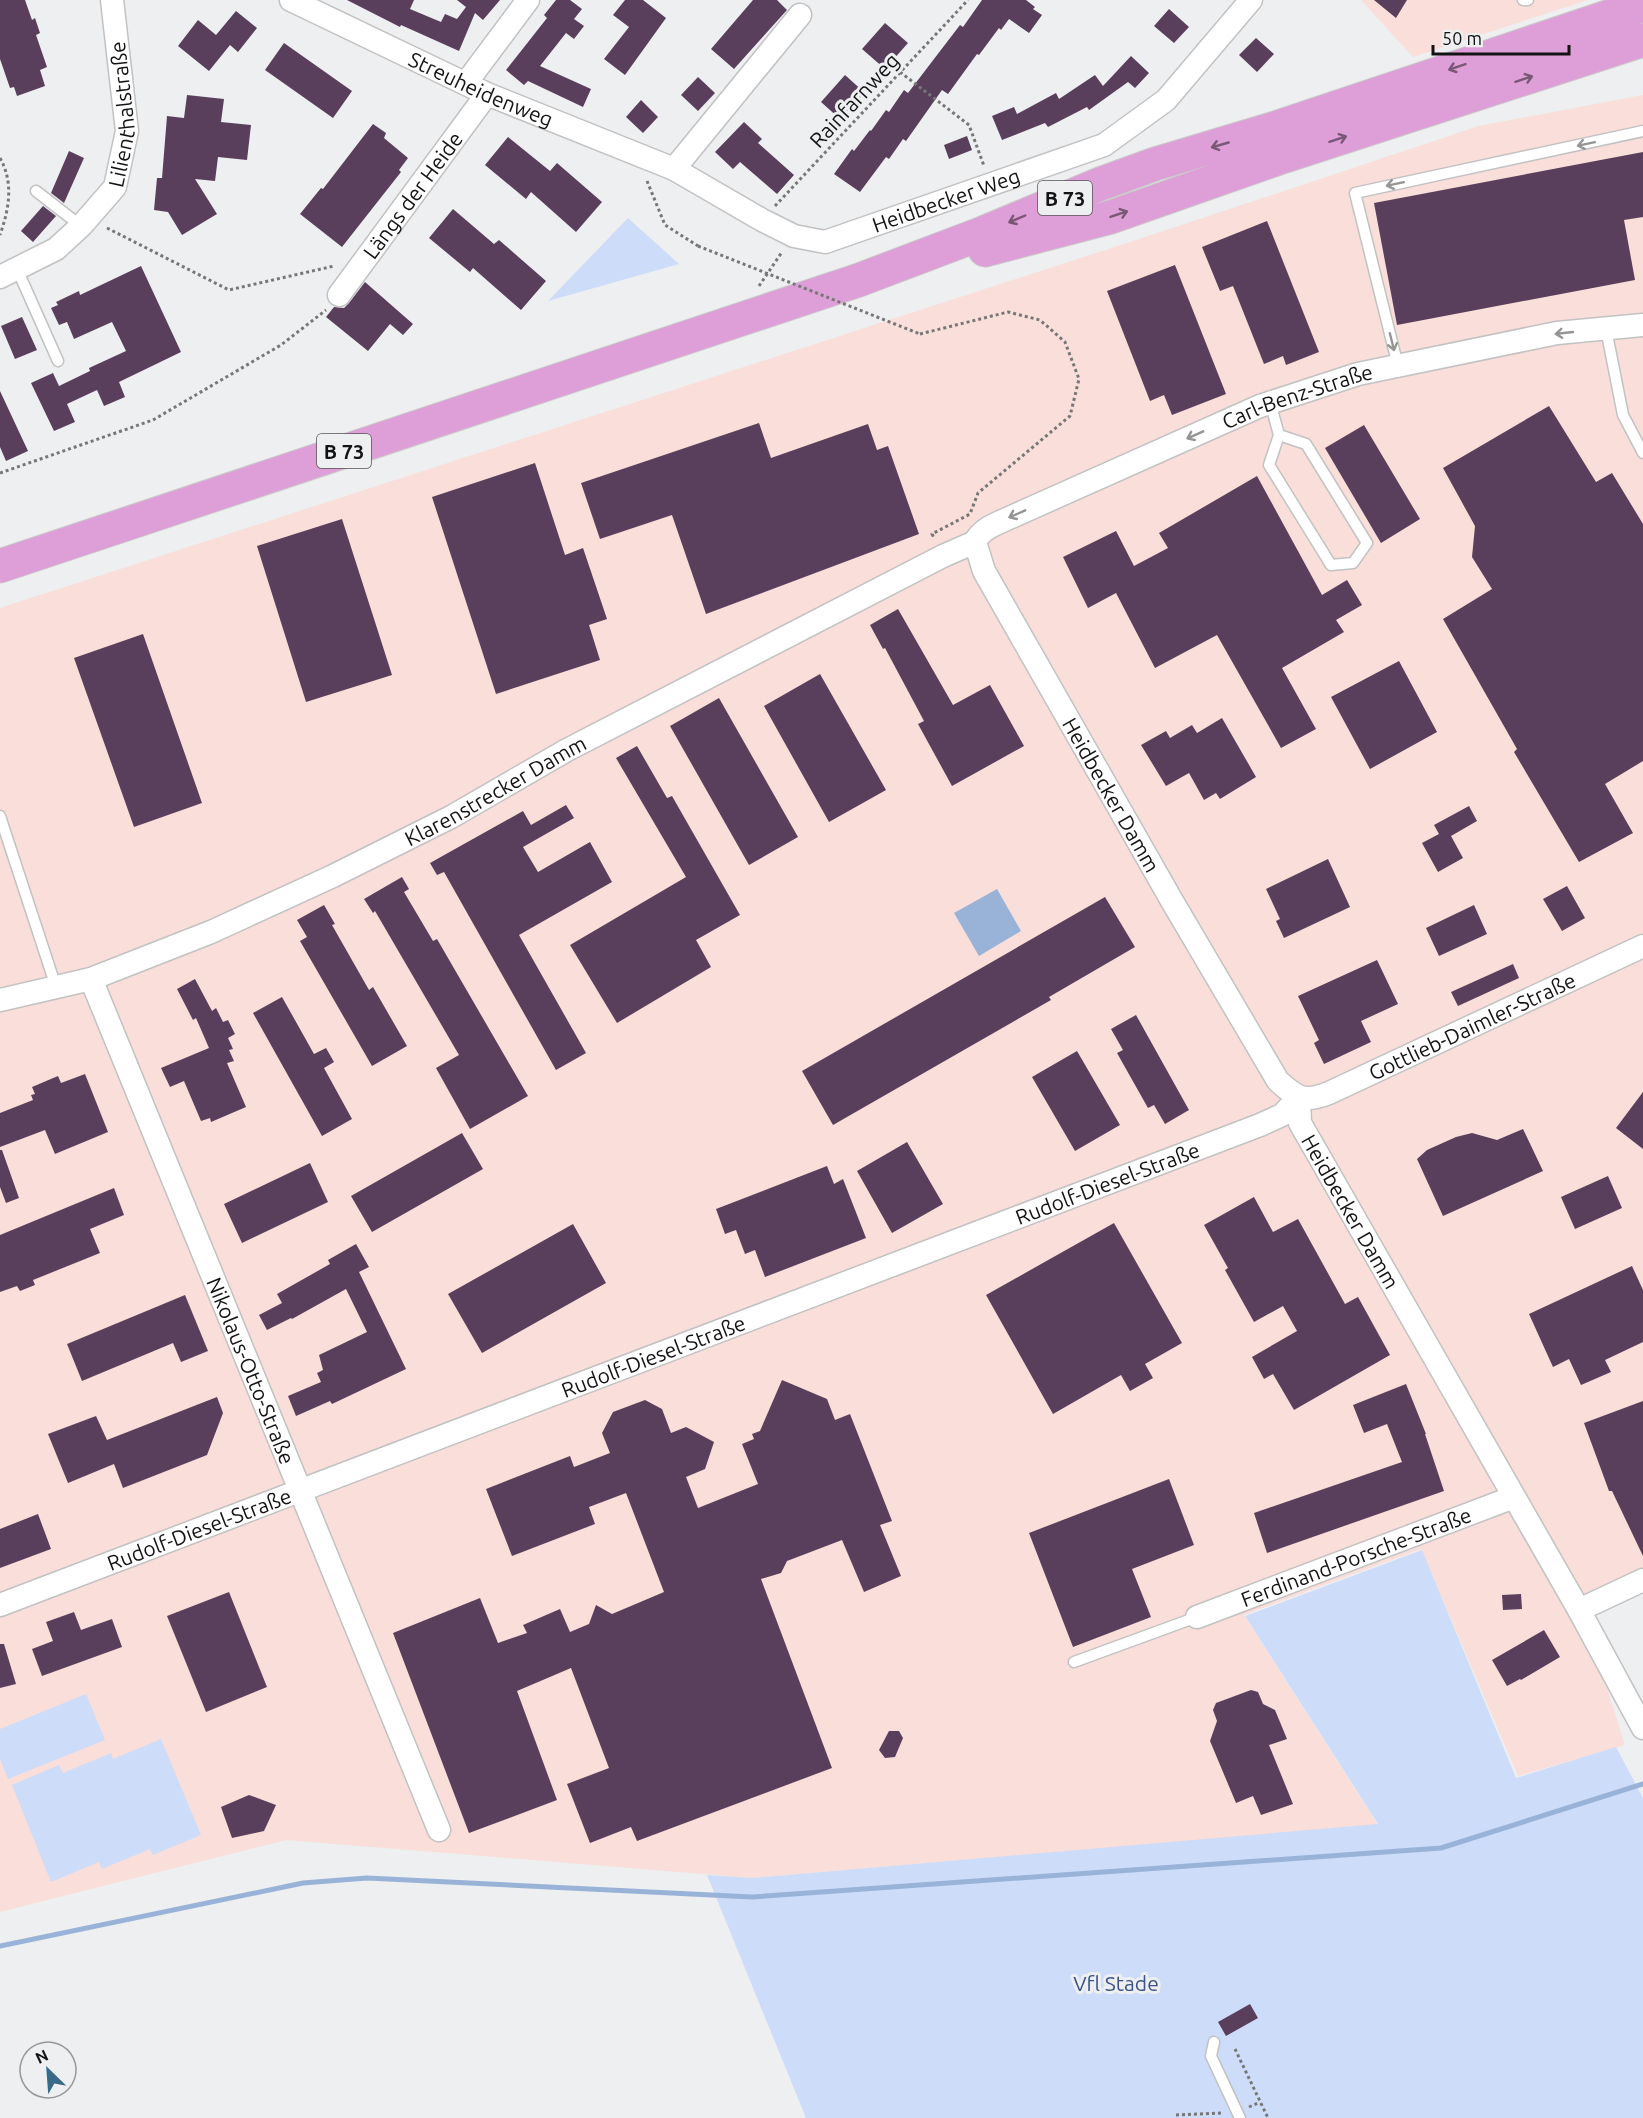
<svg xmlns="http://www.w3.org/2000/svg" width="1643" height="2118" font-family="Ubuntu,sans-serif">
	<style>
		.commercial { fill: #f9ded9 }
		.green { fill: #cddcf9 }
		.water { fill: #99b3d8 }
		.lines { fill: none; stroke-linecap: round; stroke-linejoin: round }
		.stream { stroke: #99b3d8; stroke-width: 5 }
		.building { fill: #5a3f5d }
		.lane-casing { stroke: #c2c2c3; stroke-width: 13 }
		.street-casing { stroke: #c2c2c3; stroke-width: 25 }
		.primary-casing { stroke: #cbcbcb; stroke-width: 35 }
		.path { stroke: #777778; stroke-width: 3; stroke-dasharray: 3 3; stroke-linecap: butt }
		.lane { stroke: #fff; stroke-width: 10 }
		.street { stroke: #fff; stroke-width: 22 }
		.primary { stroke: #de9ed7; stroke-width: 33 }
		.path-bridge { stroke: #777778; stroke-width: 3; stroke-dasharray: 3 3; stroke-linecap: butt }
		.oneway { stroke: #785875 }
		.oneway2 { stroke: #959595 }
		.labels { text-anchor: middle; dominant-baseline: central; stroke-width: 6; stroke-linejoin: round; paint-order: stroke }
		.shield { fill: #eeeff0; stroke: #555; stroke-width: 1.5 }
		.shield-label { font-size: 20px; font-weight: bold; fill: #131313 }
		.street-label { font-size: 21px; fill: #131313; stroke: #eeeff0 }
		.park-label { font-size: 21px; fill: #3b5387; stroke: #eeeff0 }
	</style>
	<rect width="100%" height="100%" fill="#eeeff0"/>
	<path class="commercial" d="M 1361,0 L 1588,0 L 1413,57 Z
		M 1643,95 L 1643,1573 L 1580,1603 L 1625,1745 L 1518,1776 L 1421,1549 L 1244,1615 L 1378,1825 L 752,1878 L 286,1840 L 0,1912 L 0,608 L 1164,231 L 1479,126 Z"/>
	<path class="green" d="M 628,218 L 679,264 L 548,301 Z
		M 1422,1550 L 1516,1778 L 1616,1747 L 1643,1798 L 1643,2118 L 806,2118 L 707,1875 L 752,1878 L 1378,1824 L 1245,1616 Z
		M 86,1694 L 105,1740 L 8,1779 L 0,1759 L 0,1729 Z
		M 161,1739 L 201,1835 L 153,1855 L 150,1849 L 102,1869 L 99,1862 L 51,1882 L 12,1785 L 59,1765 L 63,1773 L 111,1753 L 113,1759 Z"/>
	<path class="water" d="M 997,889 L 1021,931 L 979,956 L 954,913 Z"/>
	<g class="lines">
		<path class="stream" d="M 0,1946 L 303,1883 L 367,1878 L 752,1897 L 1441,1848 L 1643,1784"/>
	</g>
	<path class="building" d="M 0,0 L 25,0 L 32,20 L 35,18 L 40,33 L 36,35 L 47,67 L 40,70 L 45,86 L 17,96 L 14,87 L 10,88 L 0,59 Z
		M 347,0 L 414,0 L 410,9 L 441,22 L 445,14 L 457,19 L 466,7 L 457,0 L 500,0 L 483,20 L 475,13 L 459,51 L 401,25 L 400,27 Z
		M 556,0 L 570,0 L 582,9 L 574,19 L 584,26 L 574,39 L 566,33 L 540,66 L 591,89 L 583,107 L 528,81 L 524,85 L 506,70 L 547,18 L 544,15 Z
		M 625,0 L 643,0 L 666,18 L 625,75 L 604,59 L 629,27 L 613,15 Z
		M 753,0 L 777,0 L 787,10 L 734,69 L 711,49 Z
		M 982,0 L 1026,0 L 1035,7 L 1033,9 L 1042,15 L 1029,33 L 1009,19 L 1001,30 L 999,28 L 979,55 L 977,54 L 948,94 L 942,90 L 906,141 L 903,139 L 889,159 L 886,157 L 860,192 L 834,174 L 852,149 L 854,151 L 870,130 L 871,131 L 886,110 L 889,112 L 904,90 L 908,93 L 960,25 L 963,27 Z
		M 1374,0 L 1407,0 L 1396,18 Z
		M 1169,9 L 1189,27 L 1174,43 L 1154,26 Z
		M 236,11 L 257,28 L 238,52 L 230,45 L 209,71 L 178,46 L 198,20 L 216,35 Z
		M 885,23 L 908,43 L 885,69 L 862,49 Z
		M 1256,38 L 1274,54 L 1257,72 L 1239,55 Z
		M 284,43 L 352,91 L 333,118 L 265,70 Z
		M 1131,56 L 1149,73 L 1135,88 L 1128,82 L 1089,110 L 1087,107 L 1048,127 L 1045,123 L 1002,140 L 992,116 L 1014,107 L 1017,114 L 1056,93 L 1059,99 L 1095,75 L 1103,86 Z
		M 845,75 L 865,93 L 840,119 L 821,102 Z
		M 698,77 L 715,93 L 698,111 L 681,95 Z
		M 187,95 L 224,99 L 221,122 L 251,125 L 247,160 L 218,157 L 215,181 L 195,179 L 217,214 L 182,235 L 168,212 L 154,210 L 157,178 L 162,178 L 167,116 L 184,118 Z
		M 641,100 L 658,117 L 643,133 L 626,117 Z
		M 744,122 L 762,139 L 758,143 L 794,175 L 777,194 L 740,162 L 733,169 L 715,152 Z
		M 373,124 L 386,133 L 384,138 L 408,158 L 399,170 L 401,172 L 342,247 L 300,214 L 321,188 L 323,189 Z
		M 967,136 L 972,150 L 949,159 L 944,145 Z
		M 508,137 L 550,171 L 557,163 L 602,202 L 576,232 L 531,192 L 526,199 L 485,165 Z
		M 69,151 L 84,158 L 64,203 L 51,193 Z
		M 1643,152 L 1643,217 L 1624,220 L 1635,280 L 1397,325 L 1374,203 Z
		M 43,206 L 56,216 L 33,242 L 21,231 Z
		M 453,209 L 494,244 L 499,240 L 546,281 L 521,310 L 473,268 L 470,272 L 429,238 Z
		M 1267,221 L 1319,352 L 1286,365 L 1283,356 L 1264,364 L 1233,286 L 1220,291 L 1202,247 Z
		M 1175,265 L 1226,394 L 1172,415 L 1164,395 L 1150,401 L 1107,291 Z
		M 141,266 L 181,352 L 119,382 L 125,397 L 104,406 L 97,390 L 67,404 L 75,422 L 54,431 L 31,383 L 53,373 L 59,386 L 90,371 L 89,368 L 126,351 L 112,322 L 74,339 L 67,322 L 59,325 L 51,308 L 58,305 L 56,302 L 79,291 L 80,295 Z
		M 365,282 L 413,324 L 403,335 L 390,324 L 368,351 L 326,317 L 334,307 L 344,308 L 349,303 Z
		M 22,317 L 37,350 L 15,359 L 1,326 Z
		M 0,391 L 28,451 L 6,461 L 0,447 Z
		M 1549,406 L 1596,482 L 1612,473 L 1643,524 L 1643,761 L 1605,784 L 1633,833 L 1579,862 L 1514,752 L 1517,749 L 1443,619 L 1492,589 L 1472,557 L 1475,526 L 1443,468 Z
		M 759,423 L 771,458 L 868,424 L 877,450 L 888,446 L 919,534 L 706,614 L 672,515 L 600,539 L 581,483 Z
		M 1364,425 L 1420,519 L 1381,543 L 1325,448 Z
		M 535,463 L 565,555 L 583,548 L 607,619 L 589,625 L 600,660 L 496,694 L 432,497 Z
		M 1257,476 L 1322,595 L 1347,580 L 1362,605 L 1336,620 L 1344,632 L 1282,668 L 1316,729 L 1281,748 L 1217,635 L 1155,668 L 1116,593 L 1088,608 L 1063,557 L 1116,531 L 1134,566 L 1168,548 L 1159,533 Z
		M 342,519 L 392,675 L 306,702 L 257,546 Z
		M 898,609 L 953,705 L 990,685 L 1024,746 L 952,786 L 918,724 L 924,721 L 885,648 L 883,649 L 870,625 Z
		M 143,634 L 202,803 L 134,827 L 74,658 Z
		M 1399,661 L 1437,732 L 1370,769 L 1331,697 Z
		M 820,674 L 886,790 L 829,822 L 764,706 Z
		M 719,698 L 798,837 L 749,865 L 670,726 Z
		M 1222,718 L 1256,777 L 1220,799 L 1216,793 L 1204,800 L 1189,773 L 1166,786 L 1141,745 L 1166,731 L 1170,738 L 1192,725 L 1197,733 Z
		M 637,746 L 667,798 L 672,796 L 740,915 L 696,940 L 711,967 L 617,1023 L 570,945 L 686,877 L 616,758 Z
		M 566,805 L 574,818 L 523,847 L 538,872 L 590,842 L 612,882 L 519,935 L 586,1053 L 556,1070 L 444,872 L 437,875 L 430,863 L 523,811 L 531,825 Z
		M 1469,806 L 1477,821 L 1451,836 L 1463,858 L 1438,872 L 1422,843 L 1439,834 L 1434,825 Z
		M 1328,859 L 1350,907 L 1284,938 L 1276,921 L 1280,919 L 1266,889 Z
		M 402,877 L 409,889 L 404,892 L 433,941 L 437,939 L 528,1096 L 470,1129 L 436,1068 L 459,1055 L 375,911 L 373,913 L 364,899 Z
		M 1567,886 L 1585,918 L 1562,931 L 1543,899 Z
		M 1105,897 L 1135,947 L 1049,997 L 1051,1000 L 833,1125 L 802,1071 Z
		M 324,905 L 335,924 L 332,925 L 369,990 L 373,987 L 407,1046 L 372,1066 L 300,941 L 307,937 L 297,920 Z
		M 1474,905 L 1487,934 L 1439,956 L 1426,928 Z
		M 1377,960 L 1398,1004 L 1361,1021 L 1371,1042 L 1324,1064 L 1314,1043 L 1319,1040 L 1298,996 Z
		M 1513,964 L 1519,978 L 1458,1006 L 1451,992 Z
		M 195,979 L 212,1011 L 216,1008 L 223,1022 L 228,1020 L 235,1034 L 228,1038 L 233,1049 L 229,1050 L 234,1061 L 227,1063 L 246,1107 L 211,1122 L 210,1118 L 201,1121 L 184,1081 L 170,1087 L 161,1068 L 209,1048 L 196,1018 L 193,1020 L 177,989 Z
		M 282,997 L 314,1054 L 326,1048 L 334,1062 L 324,1068 L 352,1119 L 322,1136 L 253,1013 Z
		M 1136,1015 L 1189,1110 L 1165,1124 L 1154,1105 L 1148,1108 L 1117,1053 L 1123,1050 L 1111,1029 Z
		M 1077,1051 L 1120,1125 L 1075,1151 L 1032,1077 Z
		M 85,1074 L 108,1132 L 55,1154 L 45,1130 L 0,1147 L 0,1113 L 33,1100 L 31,1095 L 35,1094 L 32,1087 L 58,1076 L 61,1083 Z
		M 1643,1092 L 1643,1149 L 1616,1128 Z
		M 1523,1129 L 1543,1171 L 1443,1216 L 1417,1159 L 1427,1150 L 1456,1137 L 1472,1133 L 1497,1140 Z
		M 462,1133 L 483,1169 L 372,1232 L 351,1196 Z
		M 907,1142 L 943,1204 L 892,1233 L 857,1171 Z
		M 0,1150 L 2,1150 L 19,1198 L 6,1203 L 0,1187 Z
		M 310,1163 L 328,1202 L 242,1243 L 224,1204 Z
		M 827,1166 L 834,1184 L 843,1179 L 866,1238 L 765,1277 L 755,1250 L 745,1254 L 736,1230 L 725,1234 L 716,1209 Z
		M 1608,1176 L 1622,1208 L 1575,1229 L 1561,1197 Z
		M 114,1188 L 124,1215 L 90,1229 L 100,1253 L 33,1280 L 35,1285 L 20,1291 L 17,1286 L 0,1292 L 0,1235 Z
		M 1254,1197 L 1273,1232 L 1298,1219 L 1345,1304 L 1358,1297 L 1390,1355 L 1294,1410 L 1273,1374 L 1264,1379 L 1252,1357 L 1297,1331 L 1283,1306 L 1254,1322 L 1225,1270 L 1228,1268 L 1204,1225 Z
		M 1114,1223 L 1182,1343 L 1145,1364 L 1153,1378 L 1130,1391 L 1121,1375 L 1053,1414 L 986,1295 Z
		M 573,1224 L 606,1283 L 482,1353 L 448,1294 Z
		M 356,1244 L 369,1267 L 359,1272 L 406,1369 L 332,1404 L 330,1401 L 296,1416 L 288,1396 L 321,1382 L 317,1373 L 323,1370 L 319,1355 L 367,1332 L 346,1289 L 292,1319 L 291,1318 L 267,1330 L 259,1315 L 282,1303 L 277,1294 L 330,1264 L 328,1260 Z
		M 1632,1266 L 1643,1290 L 1643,1342 L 1605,1360 L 1611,1372 L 1581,1385 L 1569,1359 L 1553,1367 L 1529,1314 Z
		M 185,1295 L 208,1351 L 181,1362 L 173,1343 L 82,1381 L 67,1344 Z
		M 782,1380 L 827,1399 L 835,1420 L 850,1414 L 892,1521 L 880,1525 L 901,1576 L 864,1592 L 842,1540 L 787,1561 L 781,1573 L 761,1579 L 832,1768 L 637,1841 L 631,1827 L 590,1843 L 567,1784 L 609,1768 L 571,1668 L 517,1691 L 557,1800 L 469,1833 L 393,1633 L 480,1598 L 498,1643 L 527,1633 L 523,1625 L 560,1609 L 570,1632 L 589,1624 L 596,1605 L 612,1614 L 664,1592 L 626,1493 L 589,1507 L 595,1524 L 512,1556 L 486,1489 L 570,1456 L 574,1467 L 610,1453 L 602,1433 L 613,1412 L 645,1400 L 662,1409 L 671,1433 L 686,1427 L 714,1442 L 705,1469 L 686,1477 L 698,1508 L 758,1484 L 742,1444 L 754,1439 L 752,1434 L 760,1431 Z
		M 1406,1384 L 1426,1434 L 1425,1434 L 1444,1491 L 1267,1553 L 1254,1513 L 1402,1462 L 1387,1424 L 1364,1433 L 1353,1405 Z
		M 217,1397 L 223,1413 L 207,1455 L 123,1488 L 114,1464 L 68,1483 L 48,1434 L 96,1416 L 107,1440 Z
		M 1643,1401 L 1643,1556 L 1612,1491 L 1609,1491 L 1584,1423 Z
		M 1169,1479 L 1194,1545 L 1132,1569 L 1151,1617 L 1073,1647 L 1029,1533 Z
		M 38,1514 L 51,1549 L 0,1568 L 0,1529 Z
		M 229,1592 L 267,1687 L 206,1712 L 167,1616 Z
		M 1521,1594 L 1522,1609 L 1503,1610 L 1502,1595 Z
		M 74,1612 L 81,1630 L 112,1619 L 122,1647 L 42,1676 L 32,1649 L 53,1641 L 46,1622 Z
		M 1544,1630 L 1560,1657 L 1521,1680 L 1520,1679 L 1507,1686 L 1492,1660 Z
		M 0,1644 L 4,1644 L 16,1684 L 0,1688 Z
		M 1251,1690 L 1258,1692 L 1263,1704 L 1275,1710 L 1287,1739 L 1269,1745 L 1293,1804 L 1261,1815 L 1253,1796 L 1236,1803 L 1210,1741 L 1217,1721 L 1213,1710 L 1216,1703 Z
		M 889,1731 L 899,1731 L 903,1738 L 895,1757 L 885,1758 L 879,1750 Z
		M 249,1795 L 276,1805 L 264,1831 L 232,1838 L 221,1807 Z
		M 1250,2004 L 1258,2018 L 1226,2036 L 1218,2022 Z"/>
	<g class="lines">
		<g class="lane-casing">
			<path id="lane" d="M 1523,0 L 1528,0
				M 36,191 L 81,226
				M 17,269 L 58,361
				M 1606,329 L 1623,415 L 1643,453
				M 1398,366 L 1355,193 L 1643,131
				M 1270,402 L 1279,435 L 1269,465 L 1331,565 L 1353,563 L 1367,543 L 1306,444 L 1279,435
				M 0,816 L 56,987
				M 1074,1662 L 1197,1617
				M 1214,2042 L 1211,2056 L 1240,2118"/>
		</g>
		<g class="street-casing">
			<g id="street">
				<path id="s1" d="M 291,0 L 487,94 L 674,169 L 762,220 L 794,236 L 825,242 L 1104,145 L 1166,100 L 1251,0"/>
				<path d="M 466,83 L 528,0"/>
				<path d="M 674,169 L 800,15"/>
				<path id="s2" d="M 0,277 L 56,249 L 81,226 L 115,187 L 127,131 L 112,0"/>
				<path id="s3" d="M 339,295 L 487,94"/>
				<path id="s4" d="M 975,542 L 984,571 L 1172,901 L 1278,1081 C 1297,1098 1304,1103 1329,1093 L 1643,946"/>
				<path id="s5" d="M 975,542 C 981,529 996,524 1009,518 L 1260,406 L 1358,374 L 1557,333 L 1643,325"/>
				<path id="s6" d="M 91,979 L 439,1830"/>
				<path id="s7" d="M 0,1000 L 91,979 L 211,932 L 333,876 L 451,817 L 567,750 L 943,556 L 975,542"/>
				<path id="s8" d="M 1299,1097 L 1300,1123 L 1579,1610 L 1643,1728"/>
				<path id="s9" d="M 0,1605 L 1260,1125 L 1282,1115 L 1299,1097"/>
				<path d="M 1579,1610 L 1643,1580"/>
				<path id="s10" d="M 1197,1617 L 1514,1497"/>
			</g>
		</g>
		<g class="primary-casing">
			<path id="primary" d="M 985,250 L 1111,217 L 1282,157 L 1643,40
				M 0,566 L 859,280 L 983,233 L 1100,184 L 1155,164 L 1275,128 L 1643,5"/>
		</g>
		<path class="path" d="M 900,72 L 969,125 L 984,166
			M 0,158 C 14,183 9,209 0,235
			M 647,181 L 665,225 L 698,246
			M 775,206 L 968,0
			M 107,228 L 229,290 L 334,266
			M 759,286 L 782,252
			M 920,334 L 1008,312 L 1040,320 L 1065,342 L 1079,379 L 1070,416 L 978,493 L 970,514 L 932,534 L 934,538
			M 0,473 L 153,420 L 281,345 L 326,310
			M 1235,2049 L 1268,2118
			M 1249,2107 L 1260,2102
			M 1176,2115 L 1222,2113"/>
		<use href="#lane" class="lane"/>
		<use href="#street" class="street"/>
		<use href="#primary" class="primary"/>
		<path class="path-bridge" d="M 698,246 L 920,334"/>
	</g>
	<defs><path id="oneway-shaft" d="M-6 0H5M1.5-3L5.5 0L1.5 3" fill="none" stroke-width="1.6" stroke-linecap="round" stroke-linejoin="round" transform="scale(1.5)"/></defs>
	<g class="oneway">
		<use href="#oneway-shaft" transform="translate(1457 67) rotate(161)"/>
		<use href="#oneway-shaft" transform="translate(1524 79) rotate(-18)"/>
		<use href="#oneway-shaft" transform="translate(1338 139) rotate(-18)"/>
		<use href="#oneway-shaft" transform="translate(1220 145) rotate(164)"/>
		<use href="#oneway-shaft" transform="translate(1119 214) rotate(-18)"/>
		<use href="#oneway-shaft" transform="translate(1017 219) rotate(157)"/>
	</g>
	<g class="oneway2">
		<use href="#oneway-shaft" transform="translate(1586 144) rotate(168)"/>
		<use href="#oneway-shaft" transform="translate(1395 184) rotate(168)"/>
		<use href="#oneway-shaft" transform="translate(1564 333) rotate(174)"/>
		<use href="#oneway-shaft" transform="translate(1392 342) rotate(76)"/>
		<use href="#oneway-shaft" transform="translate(1195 435) rotate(156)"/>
		<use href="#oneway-shaft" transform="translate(1017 514) rotate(156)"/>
	</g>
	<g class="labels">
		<g class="shield">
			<rect x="1038" y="181" width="54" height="34" rx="4.5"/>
			<rect x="317" y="434" width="54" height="34" rx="4.5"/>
		</g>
		<g class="shield-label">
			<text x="1065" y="198">B 73</text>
			<text x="344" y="451">B 73</text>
		</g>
		<g class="street-label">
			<text stroke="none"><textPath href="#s1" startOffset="210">Streuheidenweg</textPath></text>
			<text transform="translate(854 100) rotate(-47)">Rainfarnweg</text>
			<text stroke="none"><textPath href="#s2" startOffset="222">Lilienthalstraße</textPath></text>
			<text stroke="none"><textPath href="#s3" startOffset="124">Längs der Heide</textPath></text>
			<text stroke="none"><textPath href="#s1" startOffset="716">Heidbecker Weg</textPath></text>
			<text stroke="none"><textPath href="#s5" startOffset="356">Carl-Benz-Straße</textPath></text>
			<text stroke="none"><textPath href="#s7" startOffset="540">Klarenstrecker Damm</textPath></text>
			<text stroke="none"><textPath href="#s4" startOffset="288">Heidbecker Damm</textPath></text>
			<text stroke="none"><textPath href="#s4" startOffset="834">Gottlieb-Daimler-Straße</textPath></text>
			<text stroke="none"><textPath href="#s9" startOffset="1185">Rudolf-Diesel-Straße</textPath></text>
			<text stroke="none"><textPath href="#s8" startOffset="128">Heidbecker Damm</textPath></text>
			<text stroke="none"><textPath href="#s9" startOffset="699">Rudolf-Diesel-Straße</textPath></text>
			<text stroke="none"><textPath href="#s6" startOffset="423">Nikolaus-Otto-Straße</textPath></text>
			<text stroke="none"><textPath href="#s9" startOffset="213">Rudolf-Diesel-Straße</textPath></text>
			<text stroke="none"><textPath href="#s10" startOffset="170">Ferdinand-Porsche-Straße</textPath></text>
		</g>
		<g class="park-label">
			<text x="1116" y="1983">Vfl Stade</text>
		</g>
	</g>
	<g transform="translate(48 2070) rotate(335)"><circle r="28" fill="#eeeff0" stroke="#969798" stroke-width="1.5"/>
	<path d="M0-4.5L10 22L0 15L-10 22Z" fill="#376b88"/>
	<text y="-9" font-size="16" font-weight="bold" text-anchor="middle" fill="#131313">N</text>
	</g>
	<path d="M1433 45v9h136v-9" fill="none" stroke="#131313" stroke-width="3"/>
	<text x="1442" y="45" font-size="18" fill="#131313" stroke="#eeeff0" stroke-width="4.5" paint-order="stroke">50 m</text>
</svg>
